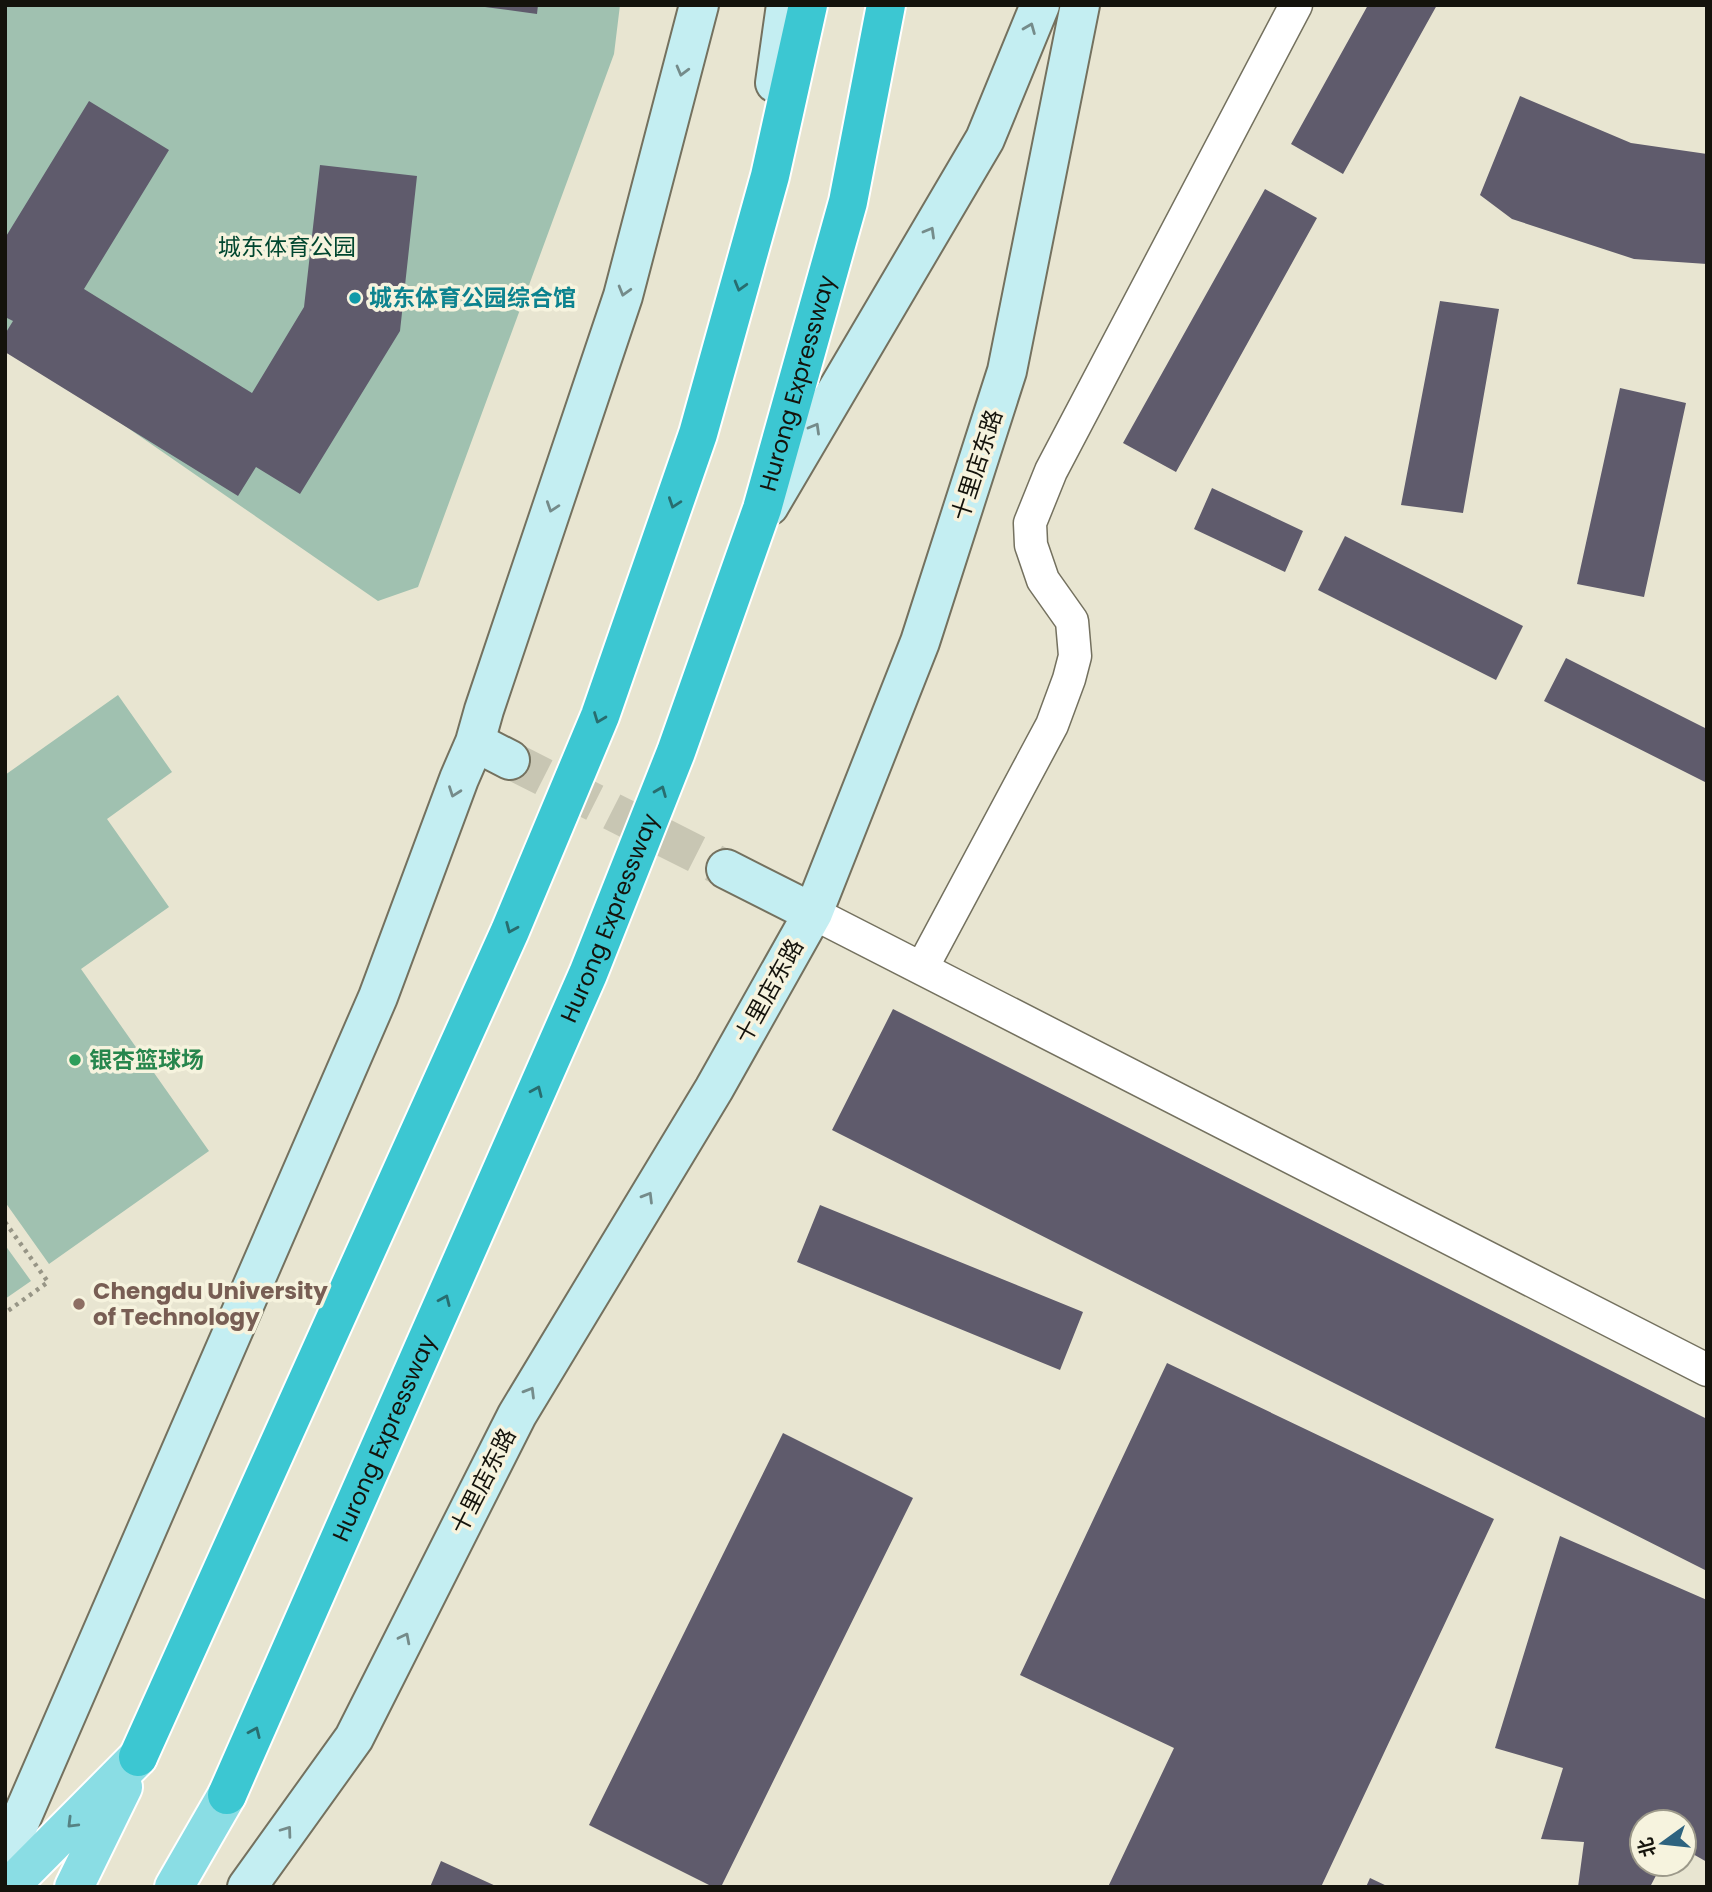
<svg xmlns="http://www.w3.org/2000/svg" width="1712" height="1892" font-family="Poppins,'Noto Sans SC',sans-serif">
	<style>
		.green { fill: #a0c1b0 }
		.building { fill: #5f5b6c }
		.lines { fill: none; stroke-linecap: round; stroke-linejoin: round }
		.secondary-tunnel { stroke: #c8c6b3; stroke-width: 38; stroke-dasharray: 38 19; stroke-linecap: butt }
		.street-casing { stroke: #74715f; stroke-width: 35 }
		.secondary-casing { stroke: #74715f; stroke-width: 42 }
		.primary-casing { stroke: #fff; stroke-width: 42 }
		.highway-casing { stroke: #fff; stroke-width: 42 }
		.path { stroke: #979586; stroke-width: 4.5; stroke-dasharray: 3.5 5; stroke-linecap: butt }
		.street { stroke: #fff; stroke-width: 32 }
		.secondary { stroke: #c4eef2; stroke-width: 38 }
		.primary { stroke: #8adde4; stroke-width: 38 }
		.highway { stroke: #3cc7d2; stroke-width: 38 }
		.oneway { stroke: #758b8a }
		.oneway2 { stroke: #286d6f }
		.oneway3 { stroke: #558283 }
		.culture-dot { fill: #0f9aa8; stroke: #f6f3de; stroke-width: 2.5 }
		.leisure-dot { fill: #2e9e5b; stroke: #f6f3de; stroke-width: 2.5 }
		.education-dot { fill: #8d6e63; stroke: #f6f3de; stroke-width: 2.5 }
		.labels { text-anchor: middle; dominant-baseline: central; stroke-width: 7; stroke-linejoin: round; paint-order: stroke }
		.park-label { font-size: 23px; fill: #00462f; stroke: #f6f3de }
		.culture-label { font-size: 23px; font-weight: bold; fill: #0d838f; stroke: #f6f3de; text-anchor: start }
		.street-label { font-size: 23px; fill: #14130c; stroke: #f6f3de }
		.leisure-label { font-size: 23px; font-weight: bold; fill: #27864d; stroke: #f6f3de; text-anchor: start }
		.education-label { font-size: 23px; font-weight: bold; fill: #785e54; stroke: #f6f3de; text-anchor: start }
	</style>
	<rect width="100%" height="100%" fill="#e8e5d1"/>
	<path class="green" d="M 5,5 L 620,5 L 614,54 L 418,587 L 378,601 L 5,343 Z
		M 118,695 L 172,772 L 107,819 L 169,907 L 81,969 L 209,1151 L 49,1264 L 5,1202 L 5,775 Z
		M 5,1245 L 31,1281 L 5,1299 Z"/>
	<path class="building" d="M 485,5 L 538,5 L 537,14 L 485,7 Z
		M 1368,5 L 1437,5 L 1343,174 L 1291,144 Z
		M 1520,96 L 1631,143 L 1707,154 L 1707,264 L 1634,259 L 1512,219 L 1480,195 Z
		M 89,101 L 169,150 L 84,289 L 252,393 L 304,307 L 320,165 L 417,176 L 400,331 L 300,494 L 256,467 L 238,496 L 5,352 L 5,334 L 13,321 L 5,317 L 5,238 Z
		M 1265,189 L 1317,218 L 1176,472 L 1123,443 Z
		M 1440,301 L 1499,309 L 1463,513 L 1401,505 Z
		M 1620,388 L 1686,403 L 1644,597 L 1577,584 Z
		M 1212,488 L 1303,531 L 1285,572 L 1194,529 Z
		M 1345,536 L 1523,626 L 1496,680 L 1318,590 Z
		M 1566,658 L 1707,729 L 1707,783 L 1544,701 Z
		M 893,1009 L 1707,1419 L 1707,1571 L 832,1130 Z
		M 820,1205 L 1083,1312 L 1060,1370 L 797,1262 Z
		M 1167,1363 L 1494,1519 L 1321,1887 L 1108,1887 L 1174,1748 L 1020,1675 Z
		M 783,1433 L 913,1498 L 721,1887 L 713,1887 L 589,1825 Z
		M 1560,1536 L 1707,1600 L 1707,1862 L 1684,1849 L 1684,1822 L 1642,1822 L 1642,1864 L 1662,1864 L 1650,1887 L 1578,1887 L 1584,1842 L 1541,1839 L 1563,1768 L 1495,1748 Z
		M 441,1861 L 498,1887 L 430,1887 Z
		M 1370,1878 L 1389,1887 L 1366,1887 Z"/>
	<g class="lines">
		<path class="secondary-tunnel" d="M 510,760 L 726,869"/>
		<g class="street-casing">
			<path id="street" d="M 813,913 L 1707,1370
				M 922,968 L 1052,725 L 1069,679 L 1075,656 L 1072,621 L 1043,580 L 1031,545 L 1030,523 L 1051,471 L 1296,5"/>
		</g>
		<g class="secondary-casing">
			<path id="secondary" d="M 775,83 L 786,5
				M 769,506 L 985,139 L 1040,5
				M 475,742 L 510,760
				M 726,869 L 813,913
				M 5,1856 L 378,997 L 459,779 L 475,742 L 484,710 L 623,296 L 699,5
				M 247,1887 L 354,1738 L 517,1415 L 714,1089 L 813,913 L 920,642 L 1007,371 L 1080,5"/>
		</g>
		<g class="primary-casing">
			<path id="primary" d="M 9,1887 L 138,1757
				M 74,1887 L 123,1787
				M 174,1887 L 227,1795"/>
		</g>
		<g class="highway-casing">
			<g id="highway">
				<path d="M 138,1757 L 510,931 L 600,716 L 698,434 L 770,176 L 808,5"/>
				<path id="s1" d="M 227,1795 L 588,974 L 676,752 L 762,509 L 848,202 L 886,5"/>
			</g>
		</g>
		<path class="path" d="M 5,1222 L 48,1282 L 5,1313"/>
		<use href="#street" class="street"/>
		<use href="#secondary" class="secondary"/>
		<use href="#primary" class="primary"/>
		<use href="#highway" class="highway"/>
	</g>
	<defs><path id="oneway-chevron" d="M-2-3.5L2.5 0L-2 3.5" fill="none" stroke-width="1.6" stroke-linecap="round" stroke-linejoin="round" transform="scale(1.75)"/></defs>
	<g class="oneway">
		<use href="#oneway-chevron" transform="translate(1030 28) rotate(-68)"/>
		<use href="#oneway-chevron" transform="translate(682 71) rotate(105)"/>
		<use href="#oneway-chevron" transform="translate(930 232) rotate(-60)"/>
		<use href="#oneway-chevron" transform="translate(624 291) rotate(106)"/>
		<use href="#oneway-chevron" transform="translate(815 428) rotate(-60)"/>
		<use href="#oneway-chevron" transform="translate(552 507) rotate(109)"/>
		<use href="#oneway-chevron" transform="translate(454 792) rotate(110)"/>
		<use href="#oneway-chevron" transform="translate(648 1197) rotate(-59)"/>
		<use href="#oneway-chevron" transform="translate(530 1392) rotate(-59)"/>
		<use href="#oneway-chevron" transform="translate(405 1638) rotate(-63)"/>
		<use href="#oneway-chevron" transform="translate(287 1831) rotate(-54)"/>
	</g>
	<g class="oneway2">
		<use href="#oneway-chevron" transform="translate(740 286) rotate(106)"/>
		<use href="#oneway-chevron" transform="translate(674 503) rotate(109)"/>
		<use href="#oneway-chevron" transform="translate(599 718) rotate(111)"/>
		<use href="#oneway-chevron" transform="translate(661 791) rotate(-68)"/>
		<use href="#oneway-chevron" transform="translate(511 928) rotate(113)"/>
		<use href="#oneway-chevron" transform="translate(537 1091) rotate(-66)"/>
		<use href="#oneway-chevron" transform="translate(445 1300) rotate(-66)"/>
		<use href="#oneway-chevron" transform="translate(255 1732) rotate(-66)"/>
	</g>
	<use class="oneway3" href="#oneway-chevron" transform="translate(72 1823) rotate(135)"/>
	<circle class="culture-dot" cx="355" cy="298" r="7"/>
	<circle class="leisure-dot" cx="75" cy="1060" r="7"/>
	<circle class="education-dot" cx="79" cy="1304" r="7"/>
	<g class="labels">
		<g class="park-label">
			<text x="287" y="247">城东体育公园</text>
		</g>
		<g class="culture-label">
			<text x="369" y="298">城东体育公园综合馆</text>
		</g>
		<g class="street-label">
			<text stroke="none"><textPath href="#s1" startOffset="1524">Hurong Expressway</textPath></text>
			<text transform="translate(977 465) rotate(-72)">十里店东路</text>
			<text stroke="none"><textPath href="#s1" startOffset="957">Hurong Expressway</textPath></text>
			<text transform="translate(769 991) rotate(-61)">十里店东路</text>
			<text stroke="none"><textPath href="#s1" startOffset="390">Hurong Expressway</textPath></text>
			<text transform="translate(483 1481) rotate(-63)">十里店东路</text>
		</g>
		<g class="leisure-label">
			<text x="89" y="1060">银杏篮球场</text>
		</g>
		<g class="education-label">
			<text x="93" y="1291">Chengdu University<tspan x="93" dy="26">of Technology</tspan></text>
		</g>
	</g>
	<rect width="1712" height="1892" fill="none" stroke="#14130c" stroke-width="14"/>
	<g transform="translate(1663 1843) rotate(255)"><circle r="33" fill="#f6f3de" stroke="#9c998a" stroke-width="2"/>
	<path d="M0-5L12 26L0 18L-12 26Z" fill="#2e637f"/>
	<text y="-10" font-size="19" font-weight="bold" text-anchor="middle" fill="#14130c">北</text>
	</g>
</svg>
